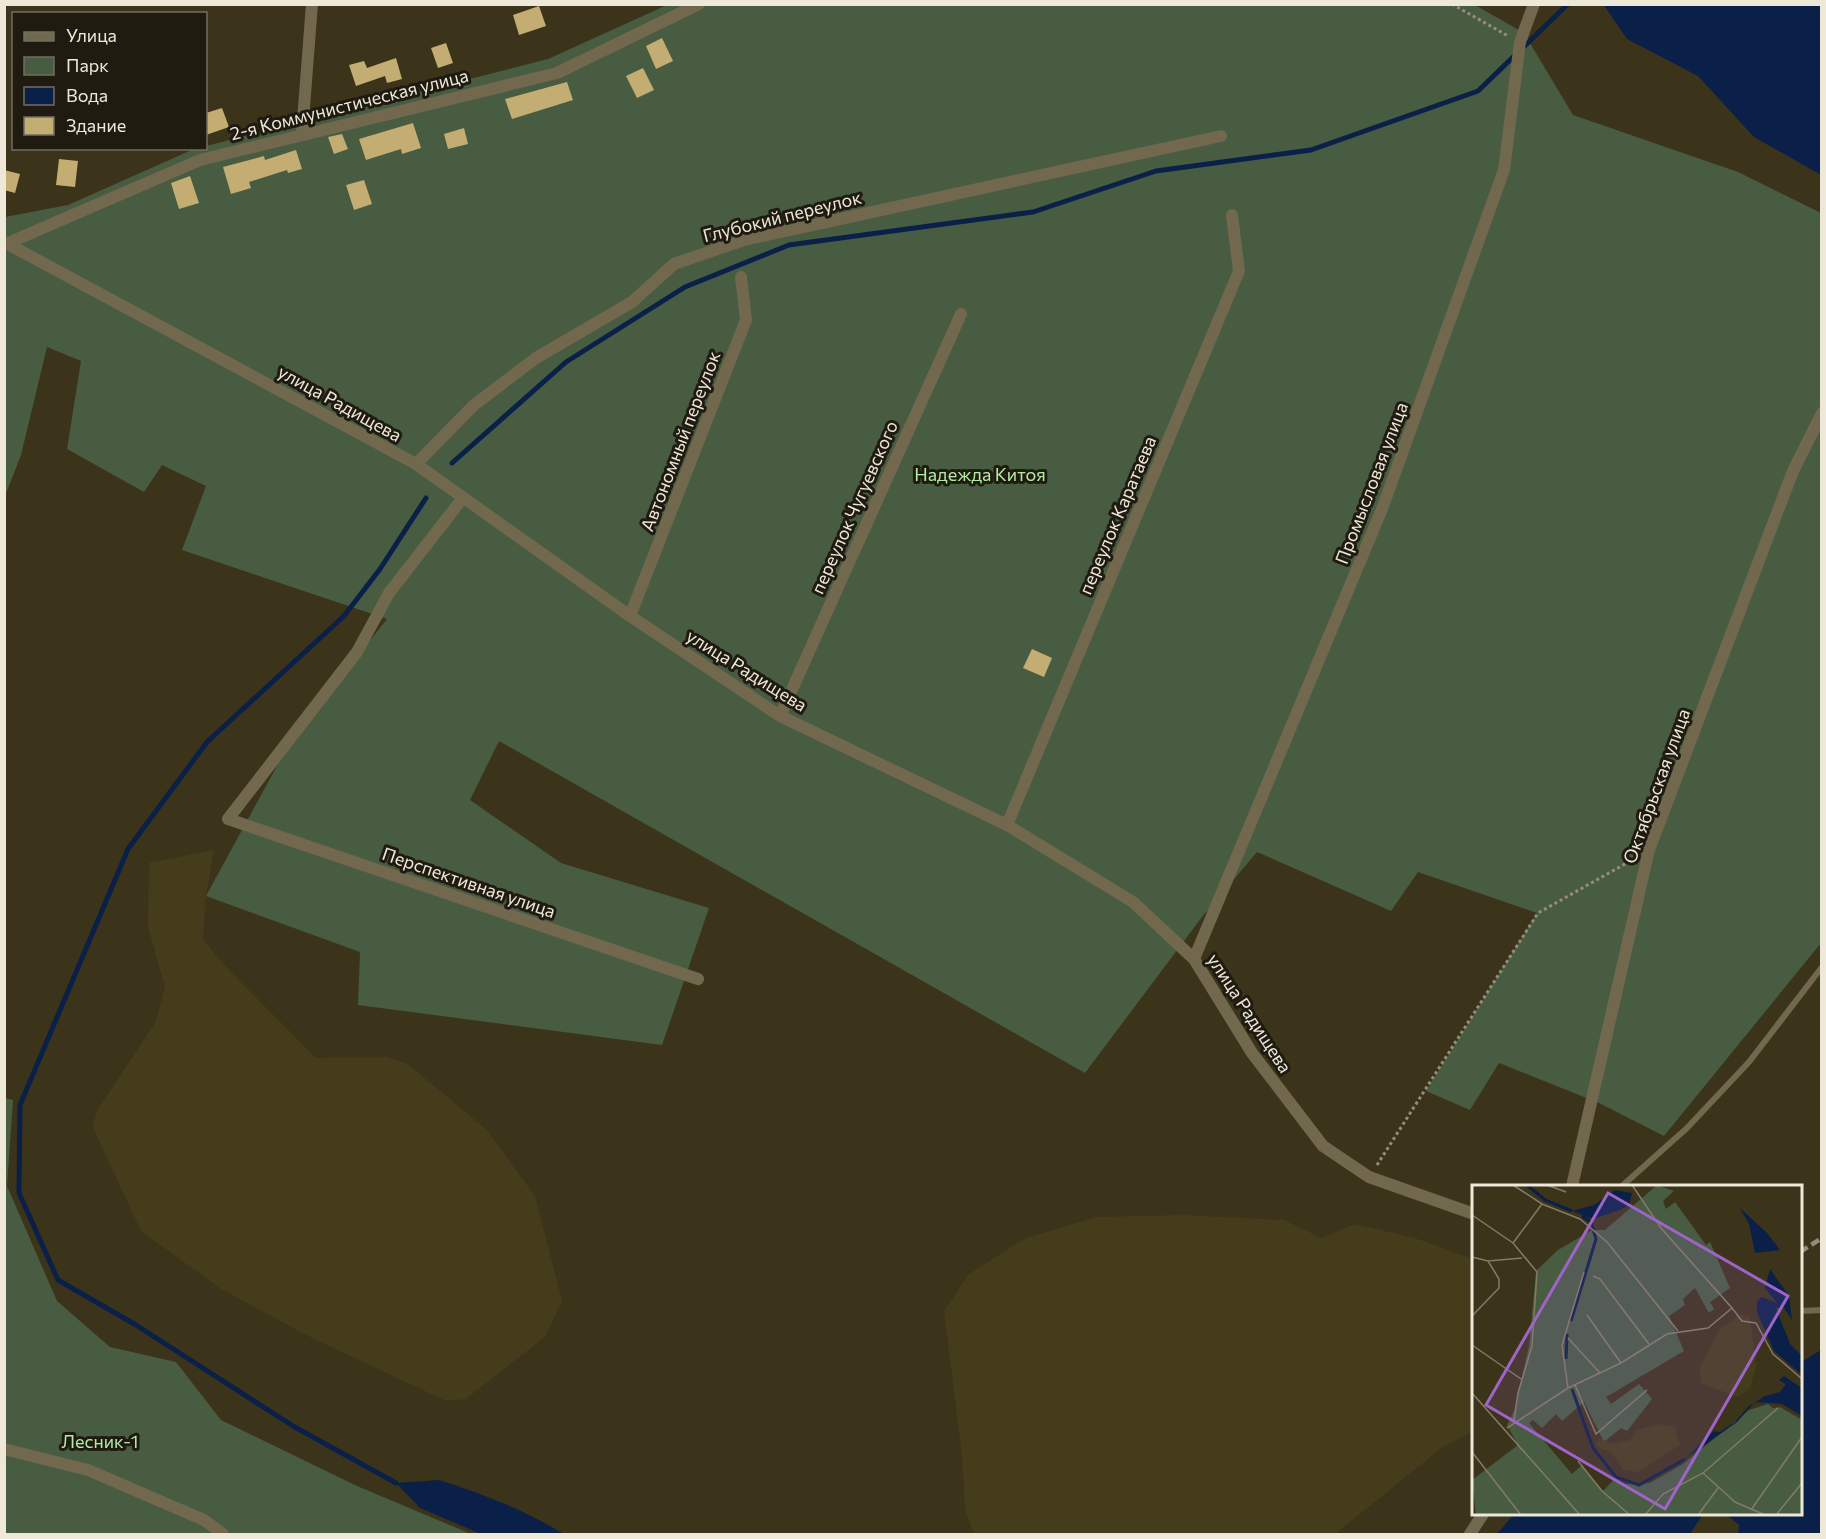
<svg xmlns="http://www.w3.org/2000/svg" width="1826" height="1539" font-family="Commissioner,sans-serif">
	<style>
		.green { fill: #475c41 }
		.sand { fill: #443c1b }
		.water { fill: #0a2049 }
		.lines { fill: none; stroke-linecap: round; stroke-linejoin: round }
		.stream { stroke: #0a2049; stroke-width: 5 }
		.building { fill: #c4ad72 }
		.path { stroke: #968e7b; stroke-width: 3; stroke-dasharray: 3 3; stroke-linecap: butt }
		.lane { stroke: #72684e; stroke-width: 6 }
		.street { stroke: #72684e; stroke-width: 12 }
		.rail { stroke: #938c78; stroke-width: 4.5; stroke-dasharray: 9 4.5; stroke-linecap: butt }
		.labels { text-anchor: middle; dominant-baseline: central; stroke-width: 6; stroke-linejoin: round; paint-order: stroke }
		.street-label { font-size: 18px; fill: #eee8d9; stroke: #201b11 }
		.park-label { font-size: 18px; fill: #b1eba4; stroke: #201b11 }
		.inset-river { fill: none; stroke: #0a2049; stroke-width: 3 }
		.inset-road { fill: none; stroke: #837b67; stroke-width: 1.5 }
		.view { fill: #9e64c7; fill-opacity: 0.15; stroke: #9e64c7; stroke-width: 3 }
		.inset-edge { fill: none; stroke: #eee8d9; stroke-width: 3 }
	</style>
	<rect width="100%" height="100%" fill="#3c331b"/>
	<path class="green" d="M 667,5 L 1475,5 L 1524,33 L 1573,115 L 1738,172 L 1821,213 L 1821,943 L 1664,1136 L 1599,1103 L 1499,1063 L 1470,1110 L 1426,1091 L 1537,913 L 1418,872 L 1391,911 L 1257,852 L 1202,917 L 1085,1073 L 499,741 L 470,800 L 561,863 L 709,908 L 662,1045 L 358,1005 L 360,952 L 206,896 L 290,742 L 387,619 L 182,550 L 206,486 L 162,465 L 144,492 L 67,449 L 81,361 L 47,347 L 21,455 L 5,496 L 5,217 L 68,205 L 194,149 L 206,148 L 206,146 L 548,59 Z
		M 5,1098 L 13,1100 L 7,1186 L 57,1301 L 110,1347 L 176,1362 L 221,1420 L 357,1486 L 471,1534 L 5,1534 Z"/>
	<path class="sand" d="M 214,850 L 206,896 L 203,939 L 225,966 L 316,1058 L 387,1057 L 408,1064 L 487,1130 L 535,1196 L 562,1301 L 545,1337 L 466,1399 L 446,1401 L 306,1335 L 221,1289 L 141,1231 L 93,1128 L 96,1112 L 155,1023 L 165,987 L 148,927 L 149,863 Z
		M 1184,1215 L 1284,1220 L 1322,1238 L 1355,1224 L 1415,1238 L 1473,1259 L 1473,1431 L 1443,1447 L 1335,1534 L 974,1534 L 965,1510 L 962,1456 L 944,1311 L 969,1274 L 1024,1239 L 1096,1217 Z"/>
	<path class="water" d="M 1604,5 L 1821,5 L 1821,175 L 1754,137 L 1698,76 L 1627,39 Z
		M 1821,1350 L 1821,1534 L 1738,1534 L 1739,1525 L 1726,1514 L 1800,1514 L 1801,1362 Z
		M 439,1480 C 484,1494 524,1510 564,1534 L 481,1534 L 420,1508 L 396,1483 Z
		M 1514,1514 L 1703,1514 L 1690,1534 L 1497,1534 Z"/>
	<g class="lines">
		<path class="stream" d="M 452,463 L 566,362 L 685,287 L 789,245 L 1033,212 L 1156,171 L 1311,150 L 1478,91 L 1568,4
			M 396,1483 L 293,1426 L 136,1325 L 58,1280 L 19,1193 L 20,1105 L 128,849 L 207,742 L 344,616 L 380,569 L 426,498"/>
	</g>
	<path class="building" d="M 539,6 L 546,26 L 519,35 L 513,15 Z
		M 662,38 L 673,61 L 656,69 L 646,46 Z
		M 446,43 L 453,63 L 438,68 L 431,48 Z
		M 396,58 L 402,79 L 387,83 L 385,76 L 356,86 L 349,65 L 364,61 L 367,68 Z
		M 643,68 L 654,90 L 637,98 L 626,76 Z
		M 567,82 L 573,100 L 512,119 L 505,99 Z
		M 222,108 L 229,127 L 206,135 L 206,113 Z
		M 413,123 L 421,148 L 402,154 L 401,149 L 366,160 L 359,139 Z
		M 464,128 L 468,144 L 448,149 L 444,134 Z
		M 342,134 L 348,149 L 334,154 L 328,137 Z
		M 296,150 L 302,169 L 288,173 L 287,170 L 249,182 L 251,188 L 231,194 L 223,167 L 264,156 L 265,160 Z
		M 59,159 L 78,161 L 75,187 L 56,185 Z
		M 4,170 L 20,174 L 15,193 L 4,190 Z
		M 190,176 L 199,203 L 179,209 L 171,183 Z
		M 364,180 L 372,204 L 354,210 L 346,185 Z
		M 1032,649 L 1052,658 L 1044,677 L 1023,668 Z"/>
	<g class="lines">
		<path class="path" d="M 1452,4 L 1508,36
			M 1377,1165 L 1538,913 L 1632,860"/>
		<path class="lane" d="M 1622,1186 L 1687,1128 L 1749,1062 L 1822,967
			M 1800,1311 L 1822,1310"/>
		<path class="street" d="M 302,133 L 312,4
			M 4,242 L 416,464 L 630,616 L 780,716 L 1007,825 L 1133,902 L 1194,959 L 1252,1053 L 1323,1146 L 1369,1177 L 1474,1214
			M 8,243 L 200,160 L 557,73 L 699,4
			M 416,464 L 474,405 L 536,358 L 632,302 L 674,264 L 744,240 L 1221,136
			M 462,499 L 389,593 L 357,652 L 228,819 L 698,979
			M 630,616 L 746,320 L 741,277
			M 780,716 L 961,314
			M 1007,825 L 1239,271 L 1232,215
			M 1194,959 L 1382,509 L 1504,170 L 1520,42 L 1534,4
			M 1572,1186 L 1649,850 L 1793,471 L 1822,413
			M 4,1449 L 88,1470 L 204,1520 L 223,1534
			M 1470,1534 L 1483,1514"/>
		<path class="rail" d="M 1800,1252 L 1822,1238"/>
	</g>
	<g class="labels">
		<g class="street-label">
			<text transform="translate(349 104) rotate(-14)">2-я Коммунистическая улица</text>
			<text transform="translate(782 216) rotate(-14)">Глубокий переулок</text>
			<text transform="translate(340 403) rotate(29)">улица Радищева</text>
			<text transform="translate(680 441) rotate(-69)">Автономный переулок</text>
			<text transform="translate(1371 483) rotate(-69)">Промысловая улица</text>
			<text transform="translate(854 507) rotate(-66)">переулок Чугуевского</text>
			<text transform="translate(1117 515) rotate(-67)">переулок Каратаева</text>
			<text transform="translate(747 670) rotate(32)">улица Радищева</text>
			<text transform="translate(1656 786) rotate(-70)">Октябрьская улица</text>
			<text transform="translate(469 882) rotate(19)">Перспективная улица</text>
			<text transform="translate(1250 1013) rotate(57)">улица Радищева</text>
		</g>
		<g class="park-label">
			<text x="980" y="474">Надежда Китоя</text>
			<text x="100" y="1441">Лесник-1</text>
		</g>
	</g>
	<g transform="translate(1472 1185)">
		<rect width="330" height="330" fill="#3c331b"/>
		<path d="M 185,0 L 202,6 L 191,16 L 194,24 L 203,17 L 234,60 L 238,57 L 258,103 L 238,117 L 242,124 L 237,128 L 223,103 L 211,114 L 213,120 L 197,131 L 212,166 L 134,212 L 139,219 L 167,199 L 180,214 L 155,246 L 149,243 L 132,257 L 112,217 L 90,236 L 84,229 L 70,243 L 61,235 L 57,238 L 100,289 L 110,280 L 131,306 L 143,293 L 152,299 L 178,298 L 211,279 L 277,225 L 296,219 L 301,223 L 308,222 L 330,235 L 330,330 L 4,330 L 0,295 L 46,260 L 35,240 L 42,226 L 57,161 L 64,86 L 86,65 L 120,45 L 133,45 Z" fill="#475c41"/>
		<path d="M 269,129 L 278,132 L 284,182 L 278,203 L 266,212 L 230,199 L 227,184 L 247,145 ZM 189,239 L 203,242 L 208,260 L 166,287 L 151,285 L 140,268 L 124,261 L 127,253 L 141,259 L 158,255 L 165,245 Z" fill="#443c1b"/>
		<path d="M 143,5 L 160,8 L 157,20 L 148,25 L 121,34 L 100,26 L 122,20 ZM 268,23 L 295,48 L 308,65 L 283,68 L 277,39 ZM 298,84 L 317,111 L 320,135 L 312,123 L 304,123 L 318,159 L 330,171 L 330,190 L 302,166 L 285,127 L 285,116 L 290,112 L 305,118 L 293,103 ZM 312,191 L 330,203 L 330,231 L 310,219 L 283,217 L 265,237 L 213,274 L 242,246 L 248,247 L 263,237 L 276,222 L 293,211 L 308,207 L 314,199 L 307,195 Z" fill="#0a2049"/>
		<path class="inset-river" d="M 55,0 L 73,15 L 100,26M 99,136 L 124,54 L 119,37 L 110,31M 94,174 L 95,149M 100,204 L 121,263 L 144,292 L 167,300 L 213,274"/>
		<path class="inset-road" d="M 41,0 L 70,19 L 108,34 L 135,57 L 206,146M 75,0 L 94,7M 0,30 L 41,58 L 65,87 L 60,161 L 46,208 L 42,236M 41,58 L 70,19M 0,72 L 16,76 L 50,73M 121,91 L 128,94 L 177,159M 260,123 L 270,136 L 284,138 L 301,169 L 330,194M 115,130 L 149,178M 0,131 L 27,103 L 27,94 L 16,76M 96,153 L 128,188M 0,160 L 49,194M 103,200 L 124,249 L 175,205M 96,203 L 90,160 L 112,87M 0,208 L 108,330M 35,243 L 96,203 L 149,178 L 195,149 L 236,143 L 260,123 L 189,43 L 160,0M 0,267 L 49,330M 106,276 L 130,306 L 158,330M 231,288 L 263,317 L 293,330M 279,325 L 330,252M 173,330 L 191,309 L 231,288 L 306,223M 226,330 L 246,303M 304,330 L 330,298"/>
		<path class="view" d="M 136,8 L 316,111 L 193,324 L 14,220 Z"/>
		<rect width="330" height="330" class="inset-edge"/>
	</g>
	<rect width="1826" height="1539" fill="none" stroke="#eee8d9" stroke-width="12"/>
	<rect x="12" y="12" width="195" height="138" fill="#201b11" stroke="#726d61" stroke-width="1.5"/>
	<rect x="24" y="32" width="30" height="9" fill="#72684e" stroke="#726d61" stroke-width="1.5"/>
	<text x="66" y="42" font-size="18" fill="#eee8d9">Улица</text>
	<rect x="24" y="57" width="30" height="18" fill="#475c41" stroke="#726d61" stroke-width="1.5"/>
	<text x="66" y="72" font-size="18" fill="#eee8d9">Парк</text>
	<rect x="24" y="87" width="30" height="18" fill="#0a2049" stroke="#726d61" stroke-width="1.5"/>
	<text x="66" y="102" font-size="18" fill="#eee8d9">Вода</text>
	<rect x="24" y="117" width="30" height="18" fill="#c4ad72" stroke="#726d61" stroke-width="1.5"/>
	<text x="66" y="132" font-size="18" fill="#eee8d9">Здание</text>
</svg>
